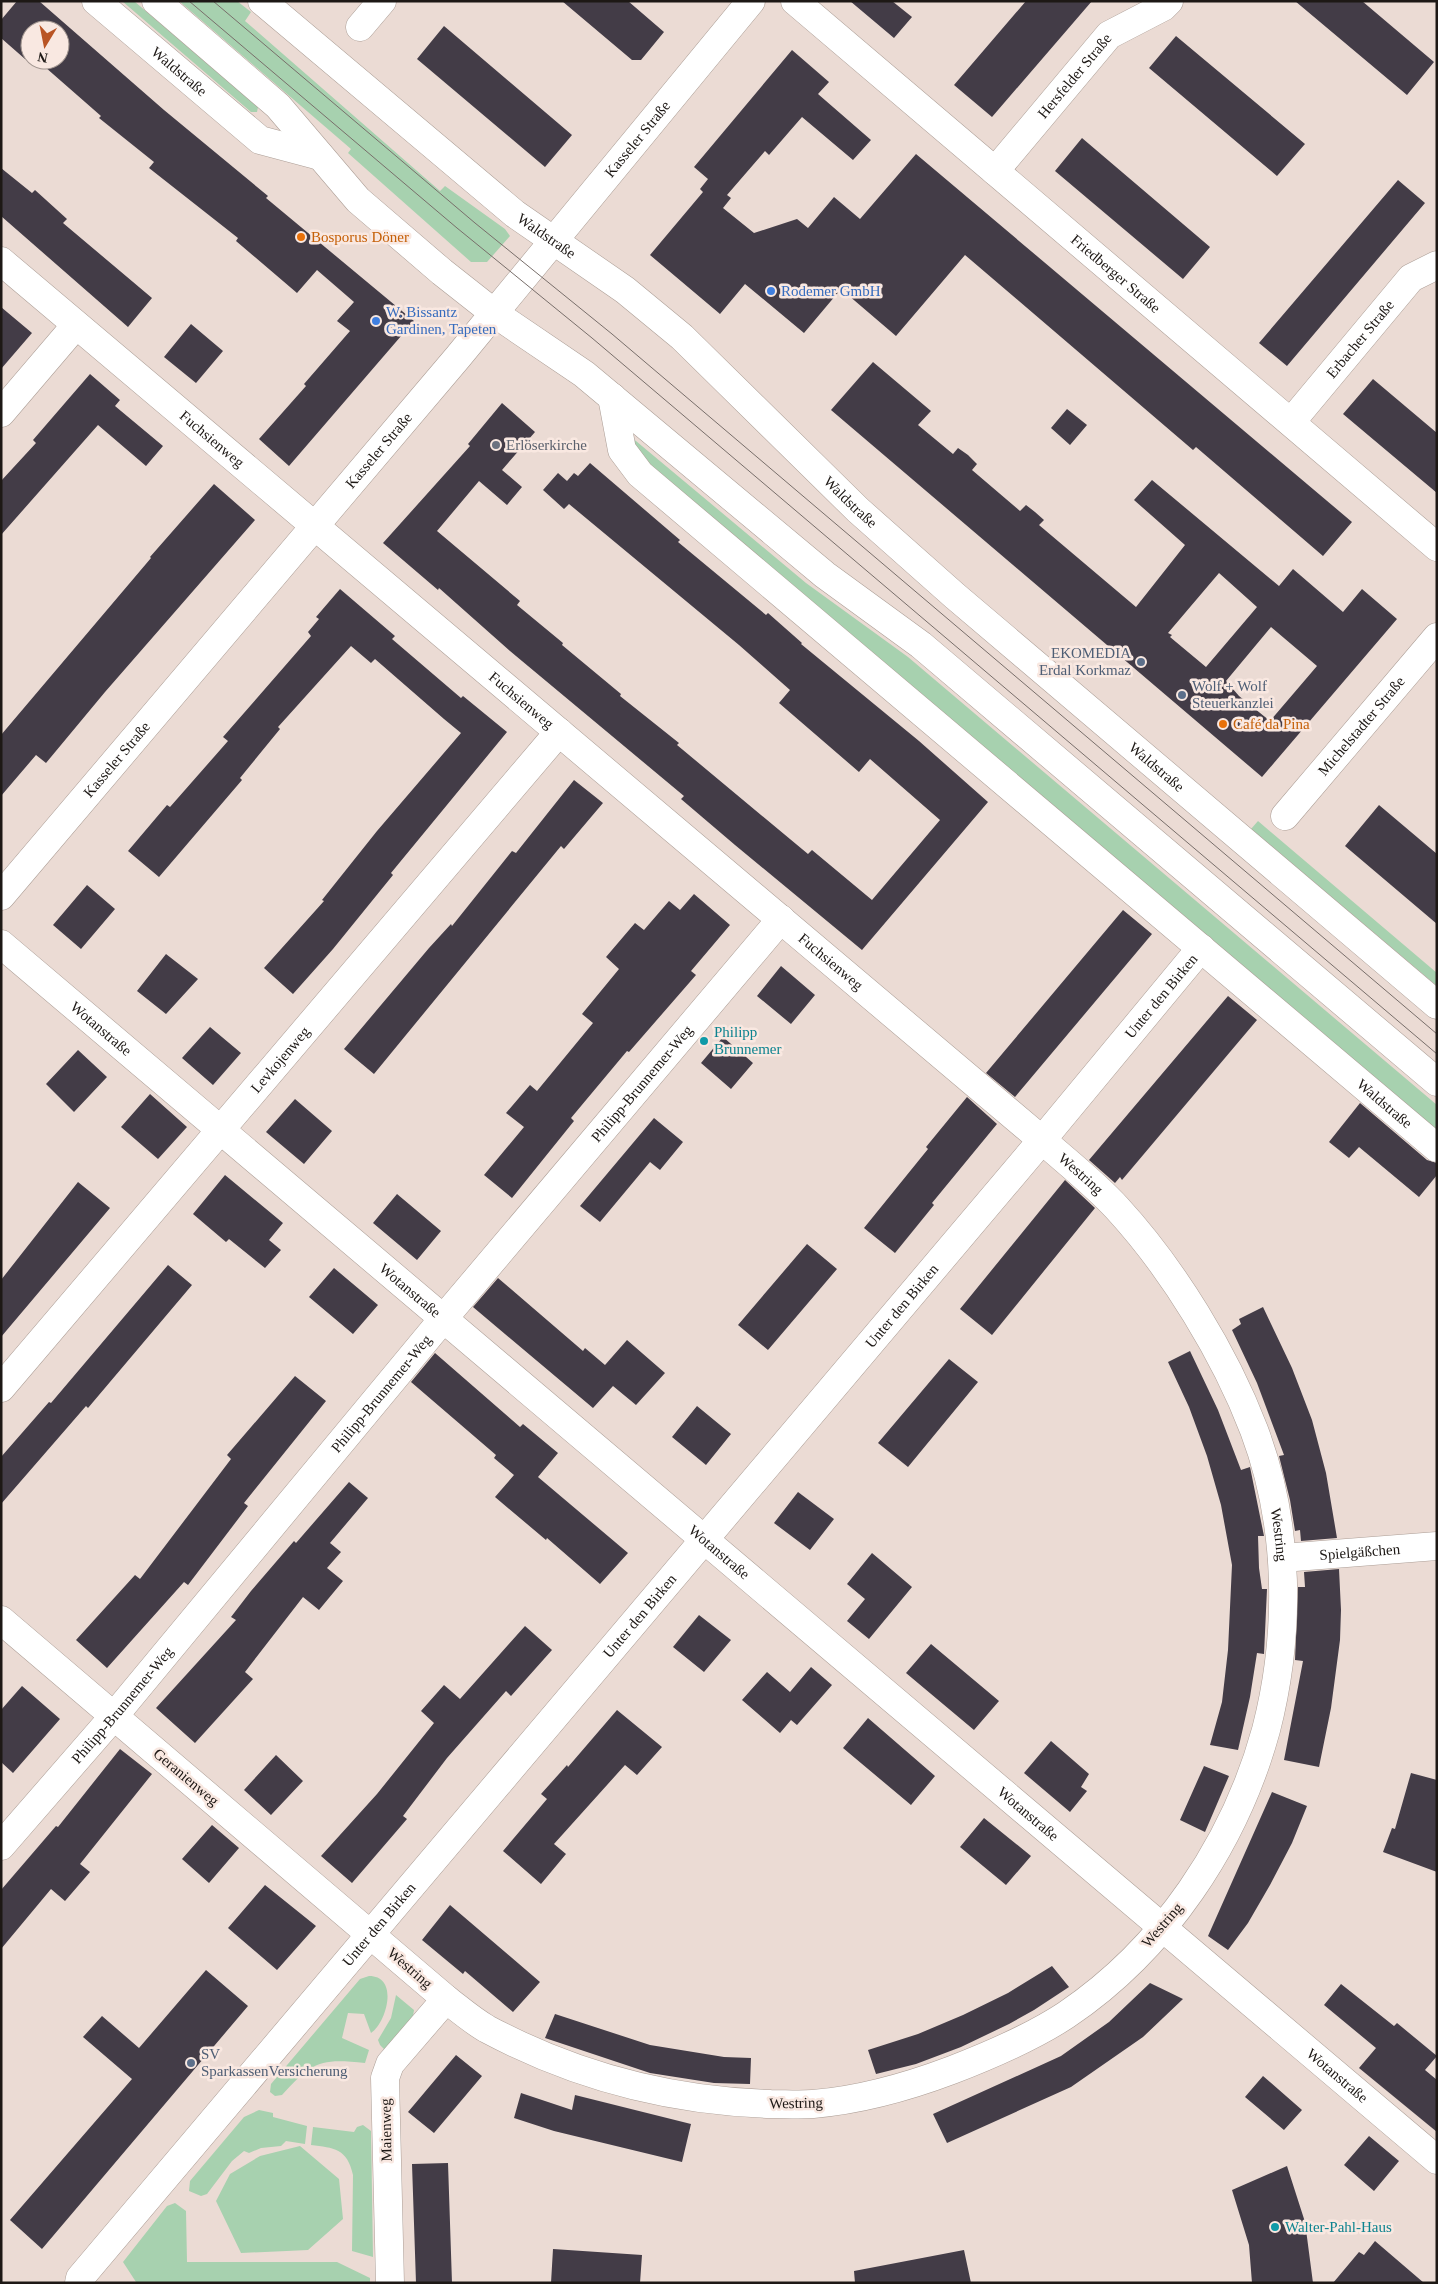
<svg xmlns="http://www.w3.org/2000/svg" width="1438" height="2284" font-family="'Times New Roman',serif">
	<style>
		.green { fill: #a7d1af }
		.building { fill: #433c47; fill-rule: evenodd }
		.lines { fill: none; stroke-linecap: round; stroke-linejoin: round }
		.minor-casing { stroke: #ac9e96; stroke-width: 29 }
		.major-casing { stroke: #ac9e96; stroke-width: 29 }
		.minor { stroke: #fff; stroke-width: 28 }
		.major { stroke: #fff; stroke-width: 28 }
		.tram { stroke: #786e6a; stroke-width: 1 }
		.food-dot { fill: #e8710a; stroke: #f9e8e1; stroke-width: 2 }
		.shop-dot { fill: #3f7fe0; stroke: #f9e8e1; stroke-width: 2 }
		.worship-dot { fill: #6b7280; stroke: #f9e8e1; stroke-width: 2 }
		.service-dot { fill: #5c6f8a; stroke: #f9e8e1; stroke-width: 2 }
		.culture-dot { fill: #0f9aa8; stroke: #f9e8e1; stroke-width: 2 }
		.labels { text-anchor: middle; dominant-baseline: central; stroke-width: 5; stroke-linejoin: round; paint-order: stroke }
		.street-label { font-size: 15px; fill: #1d1815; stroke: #f9e8e1 }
		.food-label { font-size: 15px; fill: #c56008; stroke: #f9e8e1; text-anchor: start }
		.shop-label { font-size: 15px; fill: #366cbe; stroke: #f9e8e1; text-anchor: start }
		.worship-label { font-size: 15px; fill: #5b616d; stroke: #f9e8e1; text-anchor: start }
		.service-label { font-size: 15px; fill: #4e5e75; stroke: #f9e8e1; text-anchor: start }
		.culture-label { font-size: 15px; fill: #0d838f; stroke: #f9e8e1; text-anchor: start }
	</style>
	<rect width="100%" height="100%" fill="#ebdbd4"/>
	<path class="green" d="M 122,1 L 134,1 L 258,107 L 257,112 L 251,112 Z
		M 179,1 L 237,1 L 251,12 L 245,21 L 440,191 L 445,186 L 505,229 L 510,236 L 487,262 L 471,262 L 348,153 L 351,149 Z
		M 624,431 L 806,583 L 908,657 L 1437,1105 L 1437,1135 L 656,474 Z
		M 1258,821 L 1437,973 L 1437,986 L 1251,829 Z
		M 369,1976 C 400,1976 386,2024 371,2033 L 364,2014 L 348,2013 L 342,2038 L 369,2050 L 365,2063 C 319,2058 312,2062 282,2095 L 275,2096 L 270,2092 L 271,2084 L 360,1979 Z
		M 396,1995 L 414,2010 L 413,2016 L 386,2051 L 380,2045 L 378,2040 L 391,2018 Z
		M 259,2110 L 273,2113 L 273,2117 L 307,2126 L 305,2144 L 286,2141 L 281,2146 L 261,2148 L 249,2153 L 244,2151 L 232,2161 L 207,2194 L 201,2196 L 189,2191 L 190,2181 L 244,2117 Z
		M 363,2125 L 371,2131 L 373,2257 L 352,2251 L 353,2175 C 347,2148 334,2148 311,2145 L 313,2127 L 354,2132 L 357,2127 Z
		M 300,2146 L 339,2179 L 343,2219 L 308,2250 L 241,2253 L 216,2201 L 230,2174 L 260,2156 Z
		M 175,2203 L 186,2211 L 187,2262 L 337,2262 L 370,2278 L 370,2283 L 136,2282 L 123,2262 L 167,2206 Z"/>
	<path class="building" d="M 17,1 L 39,1 L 164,110 L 268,196 L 266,198 L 414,321 L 289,466 L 259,439 L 306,386 L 304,384 L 350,331 L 337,321 L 354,302 L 317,270 L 297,293 L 236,241 L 238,238 L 149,168 L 154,162 L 99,118 L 101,116 L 37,60 L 60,60 L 60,30 L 30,30 L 30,54 L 25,59 L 1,38 L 1,20 Z
		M 562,1 L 628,1 L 664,32 L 641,60 L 632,60 Z
		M 850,1 L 892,1 L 912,17 L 894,38 Z
		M 1026,1 L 1092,1 L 992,117 L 954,85 Z
		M 1295,1 L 1362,1 L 1434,62 L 1407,95 Z
		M 444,26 L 572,135 L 545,167 L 417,59 Z
		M 1176,36 L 1305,144 L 1277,176 L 1149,68 Z
		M 792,50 L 829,82 L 818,94 L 871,140 L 853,160 L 802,117 L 769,155 L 765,151 L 727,195 L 731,198 L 723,208 L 754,233 L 797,219 L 808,228 L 834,197 L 860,219 L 916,154 L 1352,522 L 1323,556 L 1196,447 L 1193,450 L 965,255 L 896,336 L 841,289 L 804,333 L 745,284 L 720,314 L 650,255 L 703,192 L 700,189 L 708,179 L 694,167 Z
		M 1082,138 L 1210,247 L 1183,279 L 1055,171 Z
		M 1,168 L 32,193 L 35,190 L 67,219 L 63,223 L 152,298 L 128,327 L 1,216 Z
		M 1398,180 L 1425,203 L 1287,366 L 1259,343 Z
		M 1,307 L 32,333 L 1,369 Z
		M 191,324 L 223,351 L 196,383 L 164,357 Z
		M 873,362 L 931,411 L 918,425 L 953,454 L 958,448 L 968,455 L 977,464 L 972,470 L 1020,511 L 1026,505 L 1035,512 L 1044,520 L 1039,525 L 1136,607 L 1185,545 L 1134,500 L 1152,480 L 1279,586 L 1293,569 L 1343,612 L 1362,589 L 1397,619 L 1262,777 L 831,410 ZM 1219,573 L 1257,607 L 1206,667 L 1170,637 L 1172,635 L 1168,633 ZM 1271,627 L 1317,666 L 1270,721 L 1239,696 L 1226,681 Z
		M 90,374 L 120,400 L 115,406 L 163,446 L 146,466 L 98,425 L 1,535 L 1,481 L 36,443 L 33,440 Z
		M 1373,379 L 1437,433 L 1437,493 L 1343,414 Z
		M 502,403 L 535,432 L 502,470 L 522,487 L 507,505 L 479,481 L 437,531 L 520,601 L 517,605 L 563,643 L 562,645 L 621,694 L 620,696 L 679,743 L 677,745 L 808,854 L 812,850 L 872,900 L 940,820 L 870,759 L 859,772 L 779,703 L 790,690 L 739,645 L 569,504 L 564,509 L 543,490 L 558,473 L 567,481 L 574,473 L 578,476 L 590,463 L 680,540 L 678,542 L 766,615 L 768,613 L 802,643 L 801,644 L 919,741 L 988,802 L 862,950 L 735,845 L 681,799 L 684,796 L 510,651 L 439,588 L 438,590 L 383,543 L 470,446 L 468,444 Z
		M 1067,409 L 1087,425 L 1070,445 L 1051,428 Z
		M 214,484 L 255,520 L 105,692 L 46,763 L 36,755 L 1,796 L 1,735 L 151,558 L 150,557 Z
		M 340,589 L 395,636 L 392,639 L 461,698 L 463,696 L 507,732 L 391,873 L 393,875 L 333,949 L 293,994 L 264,968 L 324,901 L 322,900 L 377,831 L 461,733 L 444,719 L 375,659 L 371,663 L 351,646 L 278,727 L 280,729 L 240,778 L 242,780 L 159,877 L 128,851 L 167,805 L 170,807 L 228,741 L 223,737 L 311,636 L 308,632 L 319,619 L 316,617 Z
		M 574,780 L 603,803 L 564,849 L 561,846 L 374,1074 L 344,1049 L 429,948 L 451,924 L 452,926 L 512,851 L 516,853 Z
		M 1379,805 L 1437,854 L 1437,924 L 1345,846 Z
		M 87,885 L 115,909 L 81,949 L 53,925 Z
		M 694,894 L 730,925 L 691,971 L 696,975 L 629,1052 L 627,1051 L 571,1118 L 574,1121 L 512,1198 L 484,1175 L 524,1127 L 506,1113 L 530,1085 L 537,1091 L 593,1023 L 582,1014 L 619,969 L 606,957 L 635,923 L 644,930 L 669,901 L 680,910 Z
		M 1123,910 L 1152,934 L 1015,1097 L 986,1073 Z
		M 166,954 L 198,979 L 166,1014 L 137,991 Z
		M 781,966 L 815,995 L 791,1024 L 757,996 Z
		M 1228,996 L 1257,1020 L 1122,1180 L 1120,1177 L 1115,1183 L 1089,1160 Z
		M 210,1027 L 241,1053 L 213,1085 L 182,1058 Z
		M 723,1037 L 753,1063 L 731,1089 L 701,1063 Z
		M 78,1050 L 107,1077 L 74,1112 L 46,1084 Z
		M 150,1094 L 187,1127 L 158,1159 L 121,1127 Z
		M 967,1097 L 997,1124 L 932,1203 L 934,1205 L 895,1253 L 864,1228 L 928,1149 L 926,1147 Z
		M 295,1099 L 332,1131 L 304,1164 L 266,1132 Z
		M 1360,1103 L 1427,1160 L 1437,1163 L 1437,1175 L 1419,1197 L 1359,1147 L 1349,1158 L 1329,1142 Z
		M 654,1118 L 683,1142 L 660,1170 L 650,1162 L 600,1222 L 580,1206 Z
		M 225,1175 L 283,1223 L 269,1240 L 281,1250 L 265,1268 L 229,1239 L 226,1242 L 193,1214 Z
		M 1065,1180 L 1095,1208 L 992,1335 L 960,1309 Z
		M 78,1182 L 110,1208 L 1,1337 L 1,1280 Z
		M 397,1194 L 441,1231 L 417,1260 L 373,1223 Z
		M 807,1244 L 837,1269 L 768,1350 L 738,1325 Z
		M 168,1265 L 192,1285 L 88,1408 L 86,1406 L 1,1504 L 1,1457 L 49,1402 L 51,1403 Z
		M 334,1268 L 378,1305 L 353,1334 L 309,1297 Z
		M 498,1278 L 583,1351 L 585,1348 L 605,1365 L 627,1340 L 665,1373 L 636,1405 L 613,1386 L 593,1408 L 473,1307 Z
		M 1263,1307 L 1292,1368 L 1312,1420 L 1326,1473 L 1337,1538 L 1301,1541 L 1300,1530 L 1295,1531 L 1290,1500 L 1279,1456 L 1284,1455 L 1257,1383 L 1232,1330 L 1241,1324 L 1239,1319 Z
		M 1190,1351 L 1218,1410 L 1241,1470 L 1250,1467 L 1264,1536 L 1258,1536 L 1259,1568 L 1262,1589 L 1267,1589 L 1264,1654 L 1257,1653 L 1250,1697 L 1238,1750 L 1210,1745 L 1222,1702 L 1228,1650 L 1232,1565 L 1221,1505 L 1207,1456 L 1189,1407 L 1168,1362 Z
		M 435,1353 L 520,1427 L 523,1424 L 558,1453 L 538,1477 L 628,1553 L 600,1584 L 547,1538 L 546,1540 L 495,1497 L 514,1475 L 494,1458 L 496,1455 L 411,1382 Z
		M 949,1359 L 978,1382 L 908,1467 L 878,1443 Z
		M 295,1376 L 326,1401 L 244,1503 L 248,1506 L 188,1585 L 184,1582 L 107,1668 L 76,1640 L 135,1575 L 140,1579 L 231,1459 L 227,1455 Z
		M 697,1406 L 731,1434 L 706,1465 L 672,1437 Z
		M 349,1482 L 368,1498 L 330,1543 L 341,1552 L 327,1568 L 343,1581 L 319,1610 L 303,1597 L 245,1672 L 253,1679 L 195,1743 L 156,1708 L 236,1620 L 231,1617 L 251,1591 L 294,1541 L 296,1543 Z
		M 798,1492 L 834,1519 L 810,1550 L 774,1523 Z
		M 872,1553 L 912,1587 L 869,1639 L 847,1621 L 865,1599 L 847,1584 Z
		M 1339,1569 L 1341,1610 L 1340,1640 L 1331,1708 L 1319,1767 L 1284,1760 L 1303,1661 L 1295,1660 L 1298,1587 L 1305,1587 L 1304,1572 Z
		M 699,1615 L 731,1640 L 704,1672 L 673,1647 Z
		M 525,1626 L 552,1650 L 511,1696 L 506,1691 L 447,1758 L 403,1816 L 407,1819 L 352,1883 L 321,1856 L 377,1794 L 434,1723 L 421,1711 L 444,1685 L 460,1699 Z
		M 931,1644 L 999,1701 L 974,1730 L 906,1673 Z
		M 811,1667 L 832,1685 L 797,1725 L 791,1720 L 780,1733 L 742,1700 L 767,1672 L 790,1692 Z
		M 22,1686 L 60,1719 L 13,1773 L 1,1762 L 1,1710 Z
		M 617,1710 L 662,1747 L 637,1775 L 625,1765 L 554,1844 L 566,1854 L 541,1884 L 503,1851 L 547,1799 L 541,1794 L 567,1765 L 568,1767 Z
		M 868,1718 L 935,1776 L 911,1805 L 843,1748 Z
		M 1051,1741 L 1089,1774 L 1081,1787 L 1087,1791 L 1070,1812 L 1024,1773 Z
		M 120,1749 L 152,1774 L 80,1864 L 90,1872 L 65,1901 L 51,1889 L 1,1949 L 1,1890 L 56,1826 L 58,1827 Z
		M 276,1755 L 303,1781 L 271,1815 L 244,1790 Z
		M 1204,1766 L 1229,1776 L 1205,1832 L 1180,1820 Z
		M 1411,1773 L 1437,1780 L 1437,1872 L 1383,1852 L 1392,1828 L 1395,1829 Z
		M 1272,1792 L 1307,1806 L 1292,1843 L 1270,1885 L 1248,1923 L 1228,1950 L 1208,1936 Z
		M 984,1818 L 1031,1856 L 1006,1885 L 960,1847 Z
		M 212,1825 L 239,1848 L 209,1883 L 182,1859 Z
		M 265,1885 L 316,1926 L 277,1970 L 228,1928 Z
		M 450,1905 L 540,1982 L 513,2012 L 465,1971 L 463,1974 L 422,1940 Z
		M 1052,1966 L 1069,1987 L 1034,2010 L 1009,2024 L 961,2047 L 916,2064 L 876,2074 L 868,2050 L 918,2034 L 963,2015 L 1008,1993 Z
		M 206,1970 L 248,2006 L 42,2249 L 10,2220 L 132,2079 L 83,2037 L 102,2016 L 139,2048 Z
		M 1150,1983 L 1183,1999 L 1143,2037 L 1071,2087 L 947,2143 L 933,2114 L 1061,2056 L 1109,2022 Z
		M 1341,1984 L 1394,2026 L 1397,2023 L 1437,2056 L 1425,2070 L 1437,2080 L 1437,2132 L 1359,2068 L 1376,2048 L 1324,2005 Z
		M 555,2014 L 650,2045 L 724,2057 L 751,2058 L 750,2084 L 714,2083 L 650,2073 L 545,2038 Z
		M 456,2055 L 482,2076 L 434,2133 L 408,2112 Z
		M 1263,2076 L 1302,2110 L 1284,2130 L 1245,2097 Z
		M 521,2093 L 572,2110 L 575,2095 L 691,2124 L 682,2162 L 554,2131 L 514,2118 Z
		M 1369,2136 L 1399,2161 L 1374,2191 L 1344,2165 Z
		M 448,2163 L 452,2283 L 416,2283 L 412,2164 Z
		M 1287,2166 L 1305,2222 L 1313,2283 L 1252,2283 L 1249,2245 L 1232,2190 Z
		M 1375,2241 L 1424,2283 L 1333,2283 L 1359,2252 L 1364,2255 Z
		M 553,2249 L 642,2255 L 640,2283 L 551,2283 Z
		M 964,2250 L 971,2283 L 855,2283 L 854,2271 Z"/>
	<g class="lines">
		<g class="minor-casing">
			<g id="minor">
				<path id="s1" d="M 96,1 L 260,140 L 320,156"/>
				<path id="s2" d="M 795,1 L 1437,547"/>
				<path d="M 360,27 L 382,1"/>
				<path id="s3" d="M 995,171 L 1109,35 L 1163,7 L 1169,1"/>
				<path id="s4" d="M 1,261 L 1042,1140 C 1067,1162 1095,1184 1117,1208 C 1173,1269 1225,1354 1254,1430 C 1290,1525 1291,1633 1266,1730 C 1235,1843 1164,1949 1066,2015 C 1031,2038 991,2055 952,2070 C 907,2087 861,2100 813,2104 C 799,2105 785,2104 771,2104 C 671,2101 575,2076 487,2029 C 473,2021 459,2009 446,1999 L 1,1620"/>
				<path id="s5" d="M 612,397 L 622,450 L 640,474 L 1437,1148"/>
				<path d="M 1,413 L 76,325"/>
				<path id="s6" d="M 1291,422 L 1411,278 L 1437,265"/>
				<path id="s7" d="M 1285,816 L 1437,637"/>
				<path id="s8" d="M 1,896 L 458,357 L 751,1"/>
				<path id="s9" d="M 1,944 L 1437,2160"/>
				<path id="s10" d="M 1,1388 L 559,732"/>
				<path id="s11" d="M 1282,1558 L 1437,1546"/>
				<path id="s12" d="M 1,1846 L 114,1716 L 443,1319 L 781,919"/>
				<path id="s13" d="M 79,2283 L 80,2278 L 1042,1140 L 1201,948"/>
				<path d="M 390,2283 L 385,2078 L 390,2064 L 446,1999"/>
			</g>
		</g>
		<g class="major-casing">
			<g id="major">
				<path d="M 156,1 L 278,106 L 358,200 L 442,272 L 494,313 L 584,374 L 825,575 L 921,645 L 1437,1082"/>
				<path id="s14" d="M 262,1 L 515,214 L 625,290 L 682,337 L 858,510 L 955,596 L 1437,1005"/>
			</g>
		</g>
		<use href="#minor" class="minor"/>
		<use href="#major" class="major"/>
		<path class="tram" d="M 189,1 L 457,228 L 592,338 L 1437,1054
			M 213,1 L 475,223 L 612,334 L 1437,1034"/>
	</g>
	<g class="food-dot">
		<circle cx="301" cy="237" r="5"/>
		<circle cx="1223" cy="724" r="5"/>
	</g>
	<g class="shop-dot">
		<circle cx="771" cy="291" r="5"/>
		<circle cx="376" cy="321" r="5"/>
	</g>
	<circle class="worship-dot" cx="496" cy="445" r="5"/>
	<g class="service-dot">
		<circle cx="1141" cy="662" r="5"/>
		<circle cx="1182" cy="695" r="5"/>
		<circle cx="191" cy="2063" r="5"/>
	</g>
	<g class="culture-dot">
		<circle cx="704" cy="1041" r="5"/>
		<circle cx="1275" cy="2227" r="5"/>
	</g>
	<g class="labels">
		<g class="street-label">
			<text stroke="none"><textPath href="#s1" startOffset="109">Waldstraße</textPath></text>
			<text stroke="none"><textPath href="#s3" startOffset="124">Hersfelder Straße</textPath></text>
			<text stroke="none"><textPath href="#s8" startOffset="989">Kasseler Straße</textPath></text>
			<text stroke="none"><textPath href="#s14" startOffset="369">Waldstraße</textPath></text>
			<text stroke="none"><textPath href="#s2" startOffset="421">Friedberger Straße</textPath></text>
			<text stroke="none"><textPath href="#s6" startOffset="108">Erbacher Straße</textPath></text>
			<text stroke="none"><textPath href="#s4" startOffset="276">Fuchsienweg</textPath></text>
			<text stroke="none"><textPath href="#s8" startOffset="584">Kasseler Straße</textPath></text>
			<text stroke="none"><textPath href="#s14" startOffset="774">Waldstraße</textPath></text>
			<text stroke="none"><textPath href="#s4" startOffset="681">Fuchsienweg</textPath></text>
			<text stroke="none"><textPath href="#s7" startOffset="118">Michelstadter Straße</textPath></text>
			<text stroke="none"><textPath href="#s8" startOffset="179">Kasseler Straße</textPath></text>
			<text stroke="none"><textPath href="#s14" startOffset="1179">Waldstraße</textPath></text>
			<text stroke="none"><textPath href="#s4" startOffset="1086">Fuchsienweg</textPath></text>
			<text stroke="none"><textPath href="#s13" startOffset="1682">Unter den Birken</textPath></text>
			<text stroke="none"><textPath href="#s9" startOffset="131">Wotanstraße</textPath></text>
			<text stroke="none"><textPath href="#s10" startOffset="431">Levkojenweg</textPath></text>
			<text stroke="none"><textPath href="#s12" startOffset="996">Philipp-Brunnemer-Weg</textPath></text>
			<text stroke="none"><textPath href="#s5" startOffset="1059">Waldstraße</textPath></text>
			<text stroke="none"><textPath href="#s4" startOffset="1414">Westring</textPath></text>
			<text stroke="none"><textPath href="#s9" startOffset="536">Wotanstraße</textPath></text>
			<text stroke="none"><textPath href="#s13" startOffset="1278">Unter den Birken</textPath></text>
			<text stroke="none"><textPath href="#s12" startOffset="591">Philipp-Brunnemer-Weg</textPath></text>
			<text stroke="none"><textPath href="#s4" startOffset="1834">Westring</textPath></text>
			<text stroke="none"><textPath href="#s11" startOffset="78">Spielgäßchen</textPath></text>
			<text stroke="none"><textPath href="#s9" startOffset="941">Wotanstraße</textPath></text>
			<text stroke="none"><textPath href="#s13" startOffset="872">Unter den Birken</textPath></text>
			<text stroke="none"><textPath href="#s12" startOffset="186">Philipp-Brunnemer-Weg</textPath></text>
			<text transform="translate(186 1777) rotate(40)">Geranienweg</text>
			<text stroke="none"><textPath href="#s9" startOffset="1346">Wotanstraße</textPath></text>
			<text transform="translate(1162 1925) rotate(-49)">Westring</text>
			<text stroke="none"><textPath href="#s13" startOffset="468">Unter den Birken</textPath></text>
			<text transform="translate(410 1968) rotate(41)">Westring</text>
			<text stroke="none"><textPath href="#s9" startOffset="1751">Wotanstraße</textPath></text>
			<text transform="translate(796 2103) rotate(-1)">Westring</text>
			<text transform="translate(386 2130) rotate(-91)">Maienweg</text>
		</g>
		<g class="food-label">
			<text x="311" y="237">Bosporus Döner</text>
			<text x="1233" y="724">Café da Pina</text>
		</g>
		<g class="shop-label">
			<text x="781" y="291">Rodemer GmbH</text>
			<text x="386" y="312">W. Bissantz<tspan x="386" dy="17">Gardinen, Tapeten</tspan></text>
		</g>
		<g class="worship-label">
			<text x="506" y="445">Erlöserkirche</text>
		</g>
		<g class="service-label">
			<text x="1131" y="653" text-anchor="end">EKOMEDIA<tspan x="1131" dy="17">Erdal Korkmaz</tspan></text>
			<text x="1192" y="686">Wolf + Wolf<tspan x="1192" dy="17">Steuerkanzlei</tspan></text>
			<text x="201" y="2054">SV<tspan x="201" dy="17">SparkassenVersicherung</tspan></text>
		</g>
		<g class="culture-label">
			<text x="714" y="1032">Philipp<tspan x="714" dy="17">Brunnemer</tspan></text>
			<text x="1285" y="2227">Walter-Pahl-Haus</text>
		</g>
	</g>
	<rect width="1438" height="2284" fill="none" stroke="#1d1815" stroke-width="5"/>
	<g transform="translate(45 45) rotate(190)"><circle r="24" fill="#f9e8e1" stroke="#a1958f"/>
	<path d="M0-4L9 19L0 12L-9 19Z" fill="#b95424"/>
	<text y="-8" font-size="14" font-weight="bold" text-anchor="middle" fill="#1d1815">N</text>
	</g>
</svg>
